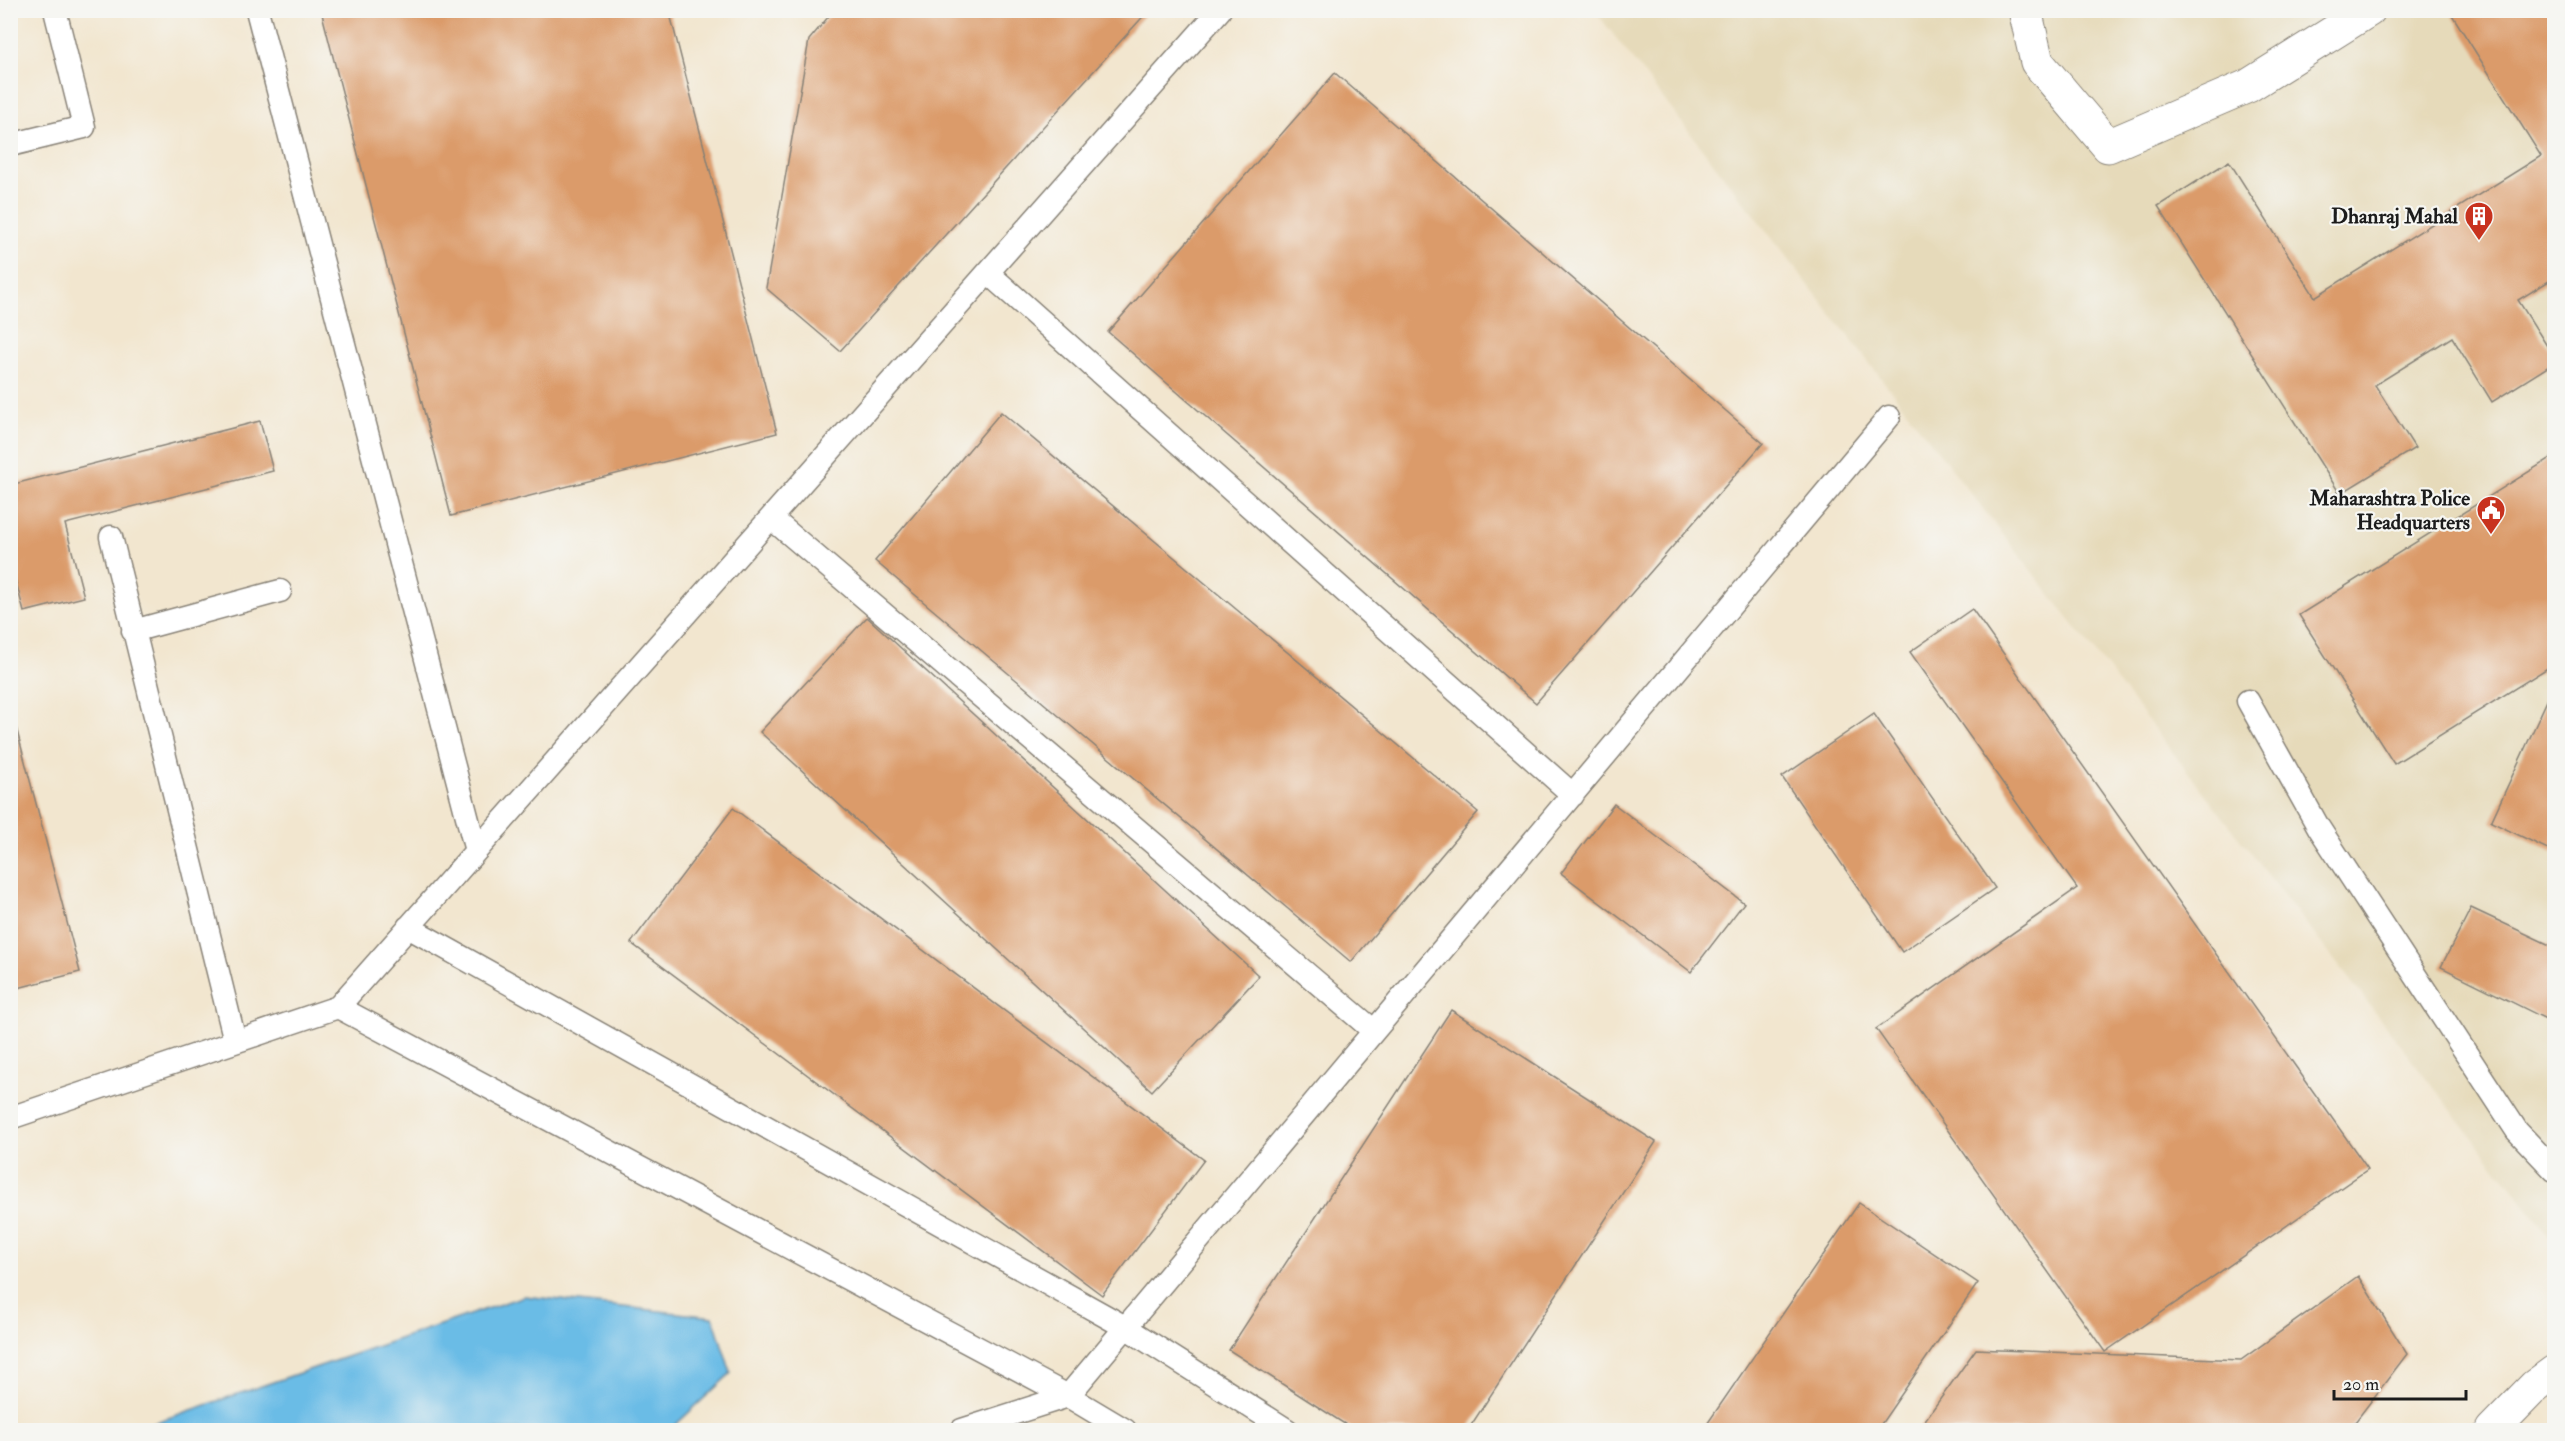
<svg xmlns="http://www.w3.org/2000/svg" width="2565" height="1441" font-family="'IM FELL Double Pica',serif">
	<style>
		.built { fill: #e6daba }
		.water { fill: #6abce6; stroke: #436c81; stroke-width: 1.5 }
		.building { fill: #db9b6b }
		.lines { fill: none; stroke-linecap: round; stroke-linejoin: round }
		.service-casing { stroke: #878176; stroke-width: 25 }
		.minor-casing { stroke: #878176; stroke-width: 35 }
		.primary-casing { stroke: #878176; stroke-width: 35 }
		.service { stroke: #fff; stroke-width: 22 }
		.minor { stroke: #fff; stroke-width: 33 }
		.primary { stroke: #fff; stroke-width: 33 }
		.labels { text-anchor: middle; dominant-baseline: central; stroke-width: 4.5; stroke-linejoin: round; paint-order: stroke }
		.poi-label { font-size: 21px; font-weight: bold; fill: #1c1c1c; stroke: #f6f6f2; text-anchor: end }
	</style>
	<rect width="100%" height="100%" fill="#f6f6f2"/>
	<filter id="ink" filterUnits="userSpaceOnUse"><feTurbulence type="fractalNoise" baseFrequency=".0167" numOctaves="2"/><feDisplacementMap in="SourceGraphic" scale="12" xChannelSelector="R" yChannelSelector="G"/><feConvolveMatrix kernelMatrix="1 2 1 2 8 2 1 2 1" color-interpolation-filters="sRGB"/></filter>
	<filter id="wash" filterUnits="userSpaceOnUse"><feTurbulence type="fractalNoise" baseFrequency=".008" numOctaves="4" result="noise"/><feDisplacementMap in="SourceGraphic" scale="24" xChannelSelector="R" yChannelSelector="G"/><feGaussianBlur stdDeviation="1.35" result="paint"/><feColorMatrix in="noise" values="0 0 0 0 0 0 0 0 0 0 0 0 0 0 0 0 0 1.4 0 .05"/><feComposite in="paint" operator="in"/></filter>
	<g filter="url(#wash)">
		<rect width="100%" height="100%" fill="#f2e6cf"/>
		<path class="built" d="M 1595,11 L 2554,11 L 2554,1242 L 2118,682 Z"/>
		<path class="water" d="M 524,1296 L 713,1317 L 731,1373 L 670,1430 L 133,1430 Z"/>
		<g id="blocks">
			<path class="building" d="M 321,10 L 669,10 L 777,433 L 451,516 Z
				M 834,10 L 1149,10 L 840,351 L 766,288 L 809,40 Z
				M 2449,10 L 2554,10 L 2554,278 L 2518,300 L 2554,357 L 2554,363 L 2492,402 L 2452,337 L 2375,385 L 2415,448 L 2340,494 L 2158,206 L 2229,161 L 2315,297 L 2541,156 Z
				M 1335,73 L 1763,443 L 1536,703 L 1108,332 Z
				M 1001,412 L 1478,812 L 1351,962 L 875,561 Z
				M 260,421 L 273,471 L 65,524 L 84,597 L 24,612 L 10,559 L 10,485 Z
				M 2554,456 L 2554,664 L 2394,764 L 2299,615 Z
				M 1972,609 L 2368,1169 L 2105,1352 L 1876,1029 L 2077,888 L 1910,652 Z
				M 867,617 L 1259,976 L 1152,1091 L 760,732 Z
				M 2550,694 L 2554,696 L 2554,852 L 2491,822 Z
				M 10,704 L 80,972 L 10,990 Z
				M 1874,714 L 1995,888 L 1902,952 L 1782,777 Z
				M 1614,804 L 1744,903 L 1691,972 L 1561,873 Z
				M 733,808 L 1204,1160 L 1102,1295 L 631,943 Z
				M 2471,908 L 2554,947 L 2554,1023 L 2441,967 Z
				M 1451,1010 L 1656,1142 L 1468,1430 L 1354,1430 L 1229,1350 Z
				M 1859,1203 L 1978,1283 L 1877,1430 L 1703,1430 Z
				M 2358,1276 L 2407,1354 L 2349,1430 L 1918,1430 L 1976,1349 L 2241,1360 Z"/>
		</g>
	</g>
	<g filter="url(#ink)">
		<use href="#blocks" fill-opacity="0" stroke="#878176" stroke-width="1.5"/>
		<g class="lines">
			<g class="service-casing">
				<path id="service" d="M 257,10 L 476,851
					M 10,145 L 84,127 L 55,10
					M 988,273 L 1573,795
					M 771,518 L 1374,1031
					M 111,537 L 235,1041
					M 133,631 L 280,591
					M 2248,701 L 2319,828 L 2517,1131 L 2554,1170
					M 408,927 L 1125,1327 L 1287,1430
					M 338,1007 L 1068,1396 L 1125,1430
					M 10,1118 L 338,1007 L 1220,10
					M 962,1430 L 1068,1396 L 1889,417"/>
			</g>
			<g class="minor-casing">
				<path id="minor" d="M 2025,10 L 2037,62 L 2108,146 L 2248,86 L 2369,10"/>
			</g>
			<g class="primary-casing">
				<path id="primary" d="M 2492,1430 L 2535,1386 L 2554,1372"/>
			</g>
			<use href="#service" class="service"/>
			<use href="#minor" class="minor"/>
			<use href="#primary" class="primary"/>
		</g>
	</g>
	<defs>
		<g id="building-pin" transform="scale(1.5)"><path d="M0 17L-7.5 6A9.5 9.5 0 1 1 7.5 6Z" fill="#c8321e" stroke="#f6f6f2"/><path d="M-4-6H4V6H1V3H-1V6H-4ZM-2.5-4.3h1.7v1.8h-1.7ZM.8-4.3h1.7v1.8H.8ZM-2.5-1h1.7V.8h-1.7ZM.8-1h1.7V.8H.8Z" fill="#fff"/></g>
		<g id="civic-pin" transform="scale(1.5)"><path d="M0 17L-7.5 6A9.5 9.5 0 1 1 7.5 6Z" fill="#c8321e" stroke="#f6f6f2"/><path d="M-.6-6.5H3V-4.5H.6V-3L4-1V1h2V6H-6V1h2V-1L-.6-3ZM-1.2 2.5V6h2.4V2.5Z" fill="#fff"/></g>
	</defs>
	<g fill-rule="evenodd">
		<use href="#building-pin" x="2479" y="216"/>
		<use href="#civic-pin" x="2491" y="510"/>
	</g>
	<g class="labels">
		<g class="poi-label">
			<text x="2458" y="216">Dhanraj Mahal</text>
			<text x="2470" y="498">Maharashtra Police<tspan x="2470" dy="24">Headquarters</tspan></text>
		</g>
	</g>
	<rect width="2565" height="1441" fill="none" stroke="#f6f6f2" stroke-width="36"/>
	<path d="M2334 1390v9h132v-9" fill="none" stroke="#1c1c1c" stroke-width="3"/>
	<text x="2343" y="1390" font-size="18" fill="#1c1c1c" stroke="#f6f6f2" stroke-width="4.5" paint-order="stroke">20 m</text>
</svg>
